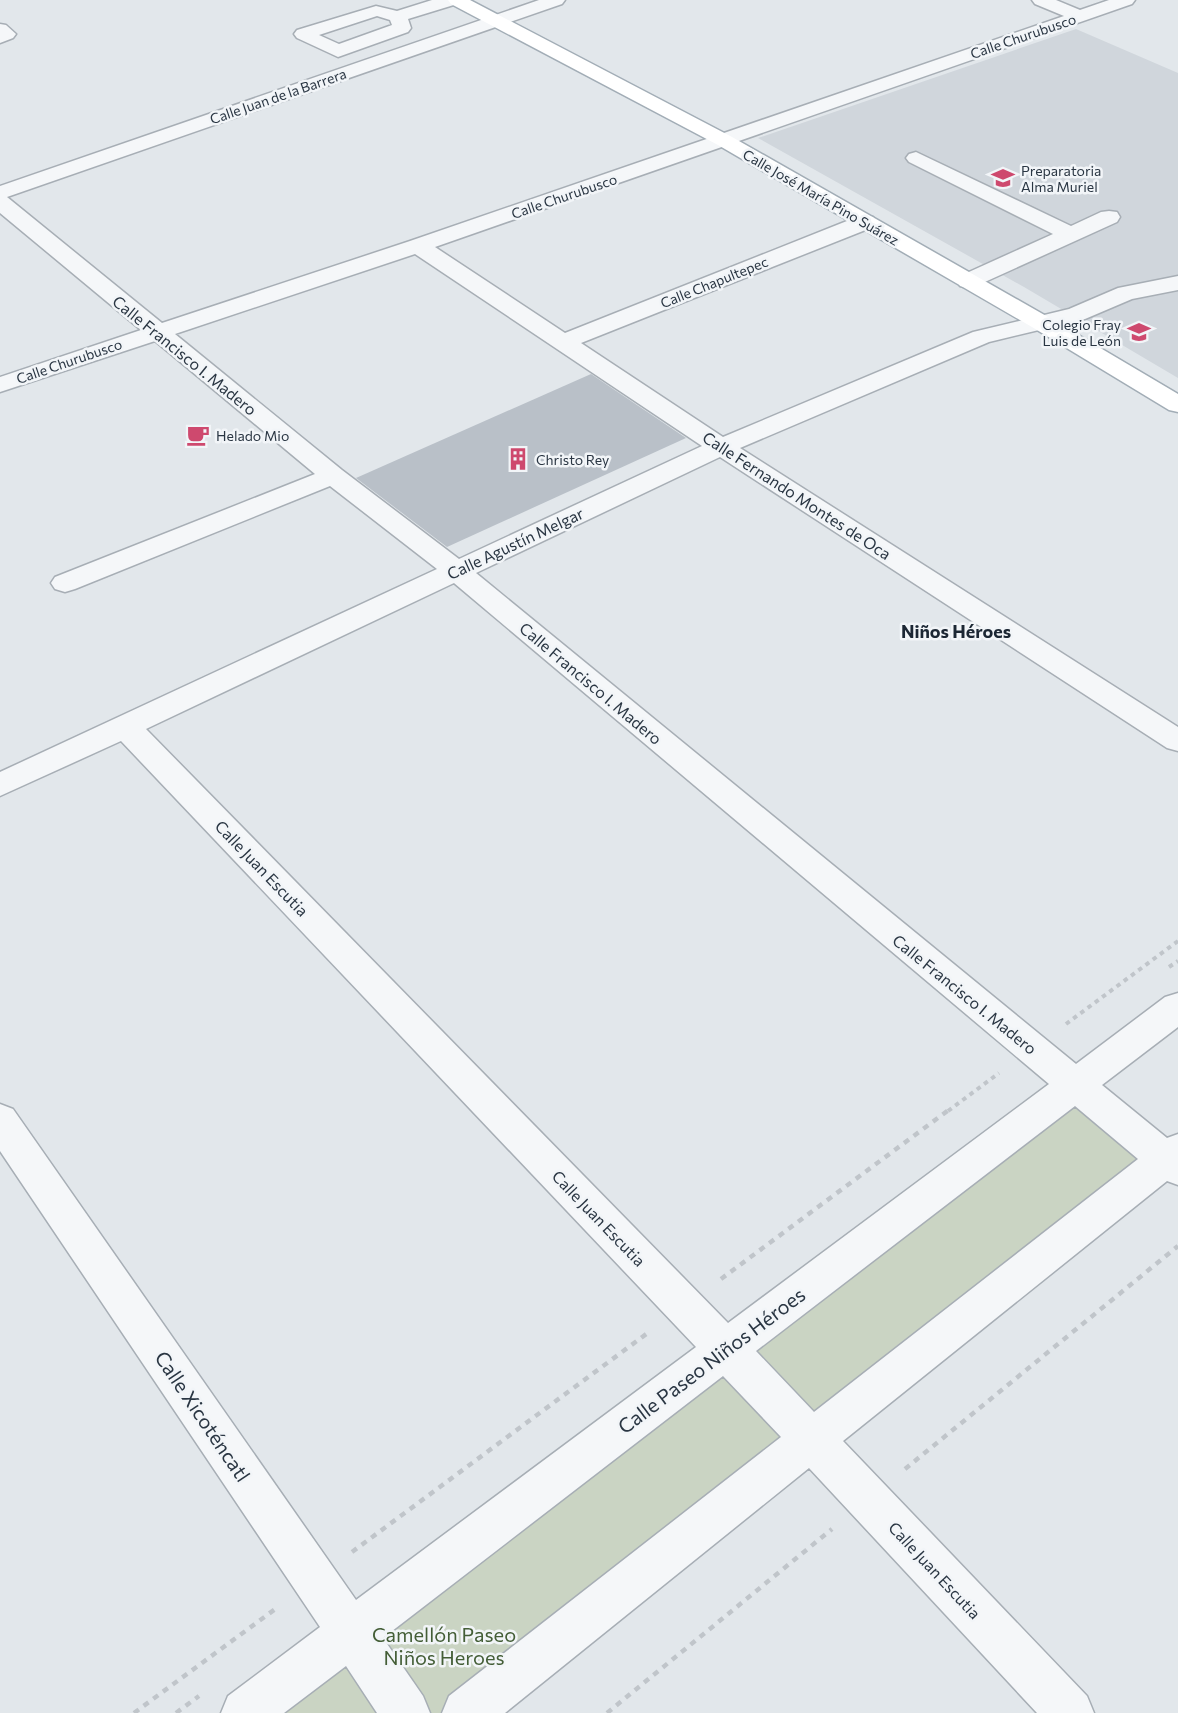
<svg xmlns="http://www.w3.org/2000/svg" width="1178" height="1713" font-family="Commissioner,sans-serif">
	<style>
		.built { fill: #d0d6dc }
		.green { fill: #cad4c3 }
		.building { fill: #b9c0c8 }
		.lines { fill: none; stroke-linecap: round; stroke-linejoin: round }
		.minor-casing { stroke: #a7aeb5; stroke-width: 3 }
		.major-casing { stroke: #a2adb6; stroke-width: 3 }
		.path-far1 { stroke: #c0c5ca; stroke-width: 4; stroke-dasharray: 4.5 4.5; stroke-linecap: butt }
		.path { stroke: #c0c5ca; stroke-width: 4.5; stroke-dasharray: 6 6; stroke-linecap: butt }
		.minor { fill: #f5f7f9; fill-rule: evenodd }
		.major { fill: #fff; fill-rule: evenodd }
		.labels { text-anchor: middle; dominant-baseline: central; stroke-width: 5; stroke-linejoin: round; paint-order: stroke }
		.far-street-label { font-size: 14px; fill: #2a3643; stroke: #f2f5f8 }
		.far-poi-label { font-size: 14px; fill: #2a3643; stroke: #f2f5f8; text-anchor: start }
		.street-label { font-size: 16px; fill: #2a3643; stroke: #f2f5f8 }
		.neighbourhood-label { font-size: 18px; font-weight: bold; fill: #1c2734; stroke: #f2f5f8 }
		.near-street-label { font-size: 20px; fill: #2a3643; stroke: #f2f5f8 }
		.near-park-label { font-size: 20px; fill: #445e37; stroke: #f2f5f8 }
	</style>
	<rect width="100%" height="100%" fill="#e2e7eb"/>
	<path class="built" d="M 1076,29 L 1178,73 L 1178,378 L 1024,287 L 758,138 Z"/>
	<path class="green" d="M 1075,1085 L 1166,1159 L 466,1713 L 245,1713 Z"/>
	<path class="building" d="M 591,374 L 686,438 L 447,547 L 356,478 Z"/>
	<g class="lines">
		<g class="minor-casing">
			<path id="minor" d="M 432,0 L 460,0 L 457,4 L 408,19 L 411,28 L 408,32 L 338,57 L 297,38 L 294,34 L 297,30 L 376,6 L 397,11 ZM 377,16 L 390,20 L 392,25 L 339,44 L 319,35 Z
				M 539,0 L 565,0 L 562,4 L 7,197 L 162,323 L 410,241 L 1064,16 L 1035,4 L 1032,0 L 1056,0 L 1080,10 L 1109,0 L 1135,0 L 1132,4 L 435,247 L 565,333 L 857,217 L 865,216 L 873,217 L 876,222 L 873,227 L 581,343 L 723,437 L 973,332 L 1069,309 L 1118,288 L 1178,276 L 1178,290 L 1132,299 L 1085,319 L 989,342 L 740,448 L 1178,727 L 1178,751 L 1167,748 L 720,457 L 476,573 L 1076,1064 L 1165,997 L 1178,993 L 1178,1027 L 1102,1085 L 1167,1138 L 1178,1134 L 1178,1185 L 1167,1181 L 843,1441 L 1087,1696 L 1094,1713 L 1037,1713 L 809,1468 L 505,1713 L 442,1713 L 449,1696 L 781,1437 L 723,1376 L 383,1638 L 423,1696 L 430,1713 L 377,1713 L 346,1666 L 284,1713 L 221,1713 L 228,1696 L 320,1627 L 0,1151 L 0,1104 L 13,1109 L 356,1600 L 696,1347 L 121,741 L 0,796 L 0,772 L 437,569 L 330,486 L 75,589 L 65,592 L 55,589 L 51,583 L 55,577 L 315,474 L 155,341 L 0,392 L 0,377 L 141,330 L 0,213 L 0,186 ZM 415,254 L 702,446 L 459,559 L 342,470 L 175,334 ZM 454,583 L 1049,1084 L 728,1323 L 146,729 ZM 1075,1106 L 1138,1159 L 814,1412 L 756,1351 Z
				M 0,24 L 6,25 L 16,34 L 13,38 L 0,43 Z
				M 916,152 L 1071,226 L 1101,212 L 1109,211 L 1117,212 L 1120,217 L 1117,222 L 976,286 L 968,288 L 960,286 L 957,281 L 960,276 L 1053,234 L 909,162 L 906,158 L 909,154 Z"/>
		</g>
		<g class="major-casing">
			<path id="major" d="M 448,0 L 470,0 L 732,137 L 1048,317 L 1178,394 L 1178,412 L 1169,410 L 1032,327 L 718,145 L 451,4 Z"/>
		</g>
		<path class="path-far1" d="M 1169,967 L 1178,961
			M 1066,1024 L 1178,941
			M 948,1111 L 999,1073"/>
		<path class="path" d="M 721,1279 L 950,1109
			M 905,1469 L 1178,1246
			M 352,1552 L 649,1332
			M 134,1713 L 278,1607
			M 176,1713 L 199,1696
			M 607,1713 L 832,1529"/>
		<use href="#minor" class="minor"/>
		<use href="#major" class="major"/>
	</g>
	<defs>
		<g id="school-bare" transform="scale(1.8)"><path d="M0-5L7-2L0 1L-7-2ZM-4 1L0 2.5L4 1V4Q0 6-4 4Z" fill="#ce496e" stroke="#f2f5f8" stroke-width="2.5" paint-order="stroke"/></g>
		<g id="cafe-bare" transform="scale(1.8)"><path d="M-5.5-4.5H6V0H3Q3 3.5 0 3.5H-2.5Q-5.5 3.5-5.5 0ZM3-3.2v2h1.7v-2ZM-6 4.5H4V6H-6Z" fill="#ce496e" stroke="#f2f5f8" stroke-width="2.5" paint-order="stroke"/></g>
		<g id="building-bare" transform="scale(1.8)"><path d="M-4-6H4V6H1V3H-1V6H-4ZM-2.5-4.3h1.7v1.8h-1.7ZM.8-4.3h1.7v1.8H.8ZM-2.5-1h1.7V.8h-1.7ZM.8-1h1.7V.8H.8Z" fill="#ce496e" stroke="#f2f5f8" stroke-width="2.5" paint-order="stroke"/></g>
	</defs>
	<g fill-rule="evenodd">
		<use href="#school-bare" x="1003" y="178"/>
		<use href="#school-bare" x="1139" y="332"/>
		<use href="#cafe-bare" x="198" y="435"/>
		<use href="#building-bare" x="518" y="459"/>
	</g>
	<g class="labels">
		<g class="far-street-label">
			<text transform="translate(1023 36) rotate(-19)">Calle Churubusco</text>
			<text transform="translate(278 96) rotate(-19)">Calle Juan de la Barrera</text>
			<text transform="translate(564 196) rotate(-19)">Calle Churubusco</text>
			<text transform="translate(821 197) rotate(30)">Calle José María Pino Suárez</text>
			<text transform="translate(714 282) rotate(-22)">Calle Chapultepec</text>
			<text transform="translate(69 361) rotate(-19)">Calle Churubusco</text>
		</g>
		<g class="far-poi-label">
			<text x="1021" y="170">Preparatoria<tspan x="1021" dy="16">Alma Muriel</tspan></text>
			<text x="1121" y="324" text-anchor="end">Colegio Fray<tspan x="1121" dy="16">Luis de León</tspan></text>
			<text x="216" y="435">Helado Mio</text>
			<text x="536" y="459">Christo Rey</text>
		</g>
		<g class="street-label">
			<text transform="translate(185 355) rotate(39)">Calle Francisco I. Madero</text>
			<text transform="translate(797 495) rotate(33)">Calle Fernando Montes de Oca</text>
			<text transform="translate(515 543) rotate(-25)">Calle Agustín Melgar</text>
			<text transform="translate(591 683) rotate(40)">Calle Francisco I. Madero</text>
			<text transform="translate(262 868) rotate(46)">Calle Juan Escutia</text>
			<text transform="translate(965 994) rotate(39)">Calle Francisco I. Madero</text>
			<text transform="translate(599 1218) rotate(46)">Calle Juan Escutia</text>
			<text transform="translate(935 1570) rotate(47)">Calle Juan Escutia</text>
		</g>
		<g class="neighbourhood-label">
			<text x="956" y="631">Niños Héroes</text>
		</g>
		<g class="near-street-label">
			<text transform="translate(711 1360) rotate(-37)">Calle Paseo Niños Héroes</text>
			<text transform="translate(203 1416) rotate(56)">Calle Xicoténcatl</text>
		</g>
		<g class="near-park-label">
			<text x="444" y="1634">Camellón Paseo<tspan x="444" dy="23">Niños Heroes</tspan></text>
		</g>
	</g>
</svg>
